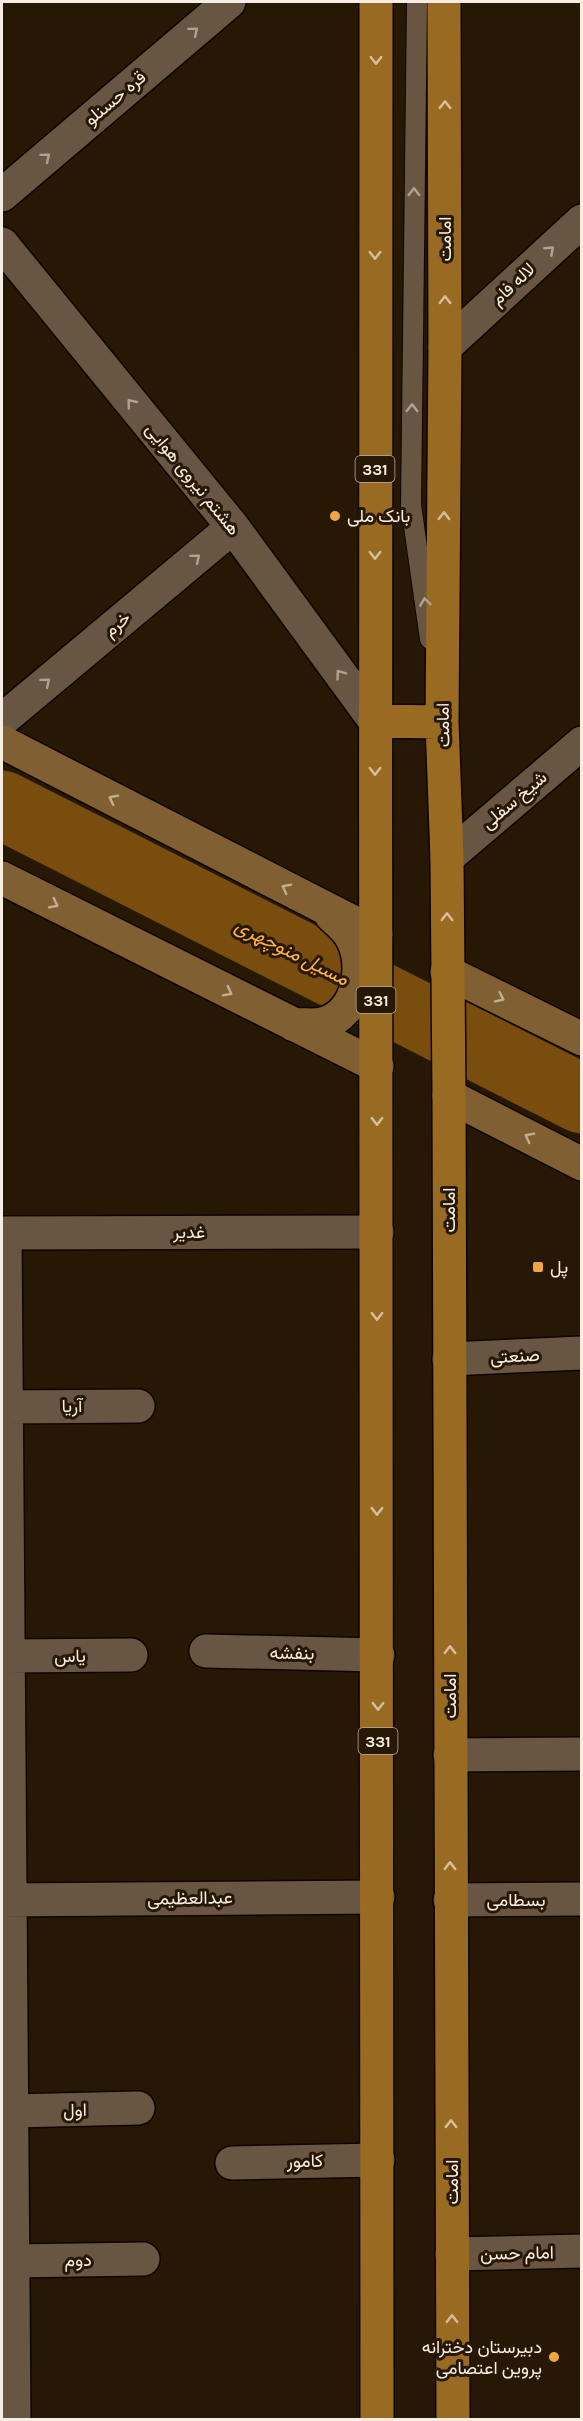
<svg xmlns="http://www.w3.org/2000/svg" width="583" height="2421" font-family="Karla,Vazirmatn,sans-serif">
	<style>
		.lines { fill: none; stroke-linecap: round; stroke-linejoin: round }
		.river { stroke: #794d0d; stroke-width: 69 }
		.lane-casing { stroke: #0f0400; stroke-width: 22 }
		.street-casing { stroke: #0f0400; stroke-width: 36 }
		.secondary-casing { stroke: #0f0400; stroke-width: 36 }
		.primary-casing { stroke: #0f0400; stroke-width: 36 }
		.lane { stroke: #685643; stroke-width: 20 }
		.street { stroke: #685643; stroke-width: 33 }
		.secondary { stroke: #806032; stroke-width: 33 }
		.primary { stroke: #996a21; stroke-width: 33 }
		.oneway { stroke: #b0a292 }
		.oneway2 { stroke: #d7bf9e }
		.oneway3 { stroke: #c2ae93 }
		.poi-dot { fill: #f1a540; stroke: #271806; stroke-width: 2 }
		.labels { text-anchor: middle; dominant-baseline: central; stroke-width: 6; stroke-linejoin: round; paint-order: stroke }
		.shield { fill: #271806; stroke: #b9ada0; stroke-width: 1.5 }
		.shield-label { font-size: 16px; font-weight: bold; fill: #f8ede2 }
		.street-label { font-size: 18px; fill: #f8ede2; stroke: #271806 }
		.poi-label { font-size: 18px; fill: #f8ede2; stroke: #271806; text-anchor: start }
		.water-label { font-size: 20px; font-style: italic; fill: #fdaf48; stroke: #271806 }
	</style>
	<rect width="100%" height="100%" fill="#271806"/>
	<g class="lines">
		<path class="river" d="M 2,805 L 582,1099"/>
		<g class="lane-casing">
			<path id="lane" d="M 417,2 L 411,505 L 430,639"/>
		</g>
		<g class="street-casing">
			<path id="street" d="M 2,195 L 229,2
				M 2,244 L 233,527 L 375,721
				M 445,347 L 582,221
				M 2,720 L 233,527
				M 447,858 L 582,743
				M 2,1233 L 377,1232
				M 5,1233 L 14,2420
				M 449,1359 L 582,1353
				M 7,1407 L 138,1406
				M 206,1651 L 378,1655
				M 8,1656 L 131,1655
				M 450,1755 L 582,1754
				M 2,1900 L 378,1897
				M 450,1900 L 582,1899
				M 12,2111 L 138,2108
				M 232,2163 L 378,2160
				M 452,2254 L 582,2251
				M 12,2261 L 143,2259"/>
		</g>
		<g class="secondary-casing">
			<path id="secondary" d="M 2,742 L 376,934
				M 2,878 L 377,1066
				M 447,972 L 582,1039
				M 294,1025 C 303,1024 314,1026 322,1024 C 359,1015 368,963 350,935 C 345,927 337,921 331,915
				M 449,1096 L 582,1164"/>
		</g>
		<g class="primary-casing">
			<path id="primary" d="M 376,2 C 373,808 380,1613 377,2420
				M 444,2 L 445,347 L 442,722 L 447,858 L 449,1096 L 453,2420
				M 375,721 L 442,722"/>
		</g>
		<use href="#lane" class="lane"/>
		<use href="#street" class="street"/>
		<use href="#secondary" class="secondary"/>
		<use href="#primary" class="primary"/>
	</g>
	<defs><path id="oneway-chevron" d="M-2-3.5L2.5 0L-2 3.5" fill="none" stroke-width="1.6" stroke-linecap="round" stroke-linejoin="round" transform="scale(1.5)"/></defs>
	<g class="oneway">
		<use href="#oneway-chevron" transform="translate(194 31) rotate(-40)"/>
		<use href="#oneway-chevron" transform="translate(46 157) rotate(-40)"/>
		<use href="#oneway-chevron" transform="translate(414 192) rotate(-89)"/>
		<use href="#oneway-chevron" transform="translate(550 250) rotate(-43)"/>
		<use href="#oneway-chevron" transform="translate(131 403) rotate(-129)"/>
		<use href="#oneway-chevron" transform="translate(412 408) rotate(-89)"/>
		<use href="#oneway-chevron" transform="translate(196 558) rotate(-40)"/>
		<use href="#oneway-chevron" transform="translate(425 602) rotate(-98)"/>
		<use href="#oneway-chevron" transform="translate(340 674) rotate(-126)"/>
		<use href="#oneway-chevron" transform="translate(46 682) rotate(-40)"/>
	</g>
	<g class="oneway2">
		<use href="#oneway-chevron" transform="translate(376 60) rotate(90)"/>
		<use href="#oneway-chevron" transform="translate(445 105) rotate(-90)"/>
		<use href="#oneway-chevron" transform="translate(375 255) rotate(90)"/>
		<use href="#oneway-chevron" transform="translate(445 300) rotate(-90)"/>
		<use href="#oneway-chevron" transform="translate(444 516) rotate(-89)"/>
		<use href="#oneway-chevron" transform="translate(375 555) rotate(90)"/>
		<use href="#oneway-chevron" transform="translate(375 771) rotate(90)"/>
		<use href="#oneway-chevron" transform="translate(447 917) rotate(-90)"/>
		<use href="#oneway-chevron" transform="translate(377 1121) rotate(90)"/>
		<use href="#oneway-chevron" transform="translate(377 1316) rotate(90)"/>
		<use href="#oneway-chevron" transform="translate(377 1511) rotate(90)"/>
		<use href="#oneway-chevron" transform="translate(450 1650) rotate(-90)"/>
		<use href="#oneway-chevron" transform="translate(378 1706) rotate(90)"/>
		<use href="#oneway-chevron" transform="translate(450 1866) rotate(-90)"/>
		<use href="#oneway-chevron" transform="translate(451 2124) rotate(-90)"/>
		<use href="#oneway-chevron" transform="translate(452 2319) rotate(-90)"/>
	</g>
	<g class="oneway3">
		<use href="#oneway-chevron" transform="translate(113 799) rotate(-153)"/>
		<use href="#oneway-chevron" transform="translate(286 888) rotate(-153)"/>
		<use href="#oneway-chevron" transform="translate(54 904) rotate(27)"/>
		<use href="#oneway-chevron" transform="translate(228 992) rotate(27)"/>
		<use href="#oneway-chevron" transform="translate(500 998) rotate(26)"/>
		<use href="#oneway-chevron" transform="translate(529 1137) rotate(-153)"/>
	</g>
	<g class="poi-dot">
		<circle cx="335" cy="516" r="6"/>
		<rect x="532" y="1261" width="12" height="12" rx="3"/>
		<circle cx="554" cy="2357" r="6"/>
	</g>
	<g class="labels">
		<g class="shield">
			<rect x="355.5" y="456" width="39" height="26" rx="4.5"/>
			<rect x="356.5" y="987" width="39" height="26" rx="4.5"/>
			<rect x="358.5" y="1728" width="39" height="26" rx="4.5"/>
		</g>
		<g class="shield-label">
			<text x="375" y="469">331</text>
			<text x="376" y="1000">331</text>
			<text x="378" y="1741">331</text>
		</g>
		<g class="street-label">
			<text transform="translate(115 98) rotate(-40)">قره حسنلو</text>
			<text transform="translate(445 239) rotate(-90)">امامت</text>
			<text transform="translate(513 284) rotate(-43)">لاله فام</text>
			<text transform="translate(193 479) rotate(51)">هشتم نیروی هوایی</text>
			<text transform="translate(117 624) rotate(-40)">خرم</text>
			<text transform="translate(443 725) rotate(-91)">امامت</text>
			<text transform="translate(514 800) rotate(-40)">شیخ سفلی</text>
			<text transform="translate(449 1210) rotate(-90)">امامت</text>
			<text x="189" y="1232">غدیر</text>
			<text transform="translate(515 1356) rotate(-3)">صنعتی</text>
			<text transform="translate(72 1406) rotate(-1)">آریا</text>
			<text transform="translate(292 1653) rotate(1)">بنفشه</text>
			<text transform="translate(70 1656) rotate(-1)">یاس</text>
			<text transform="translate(450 1696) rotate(-90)">امامت</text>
			<text transform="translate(190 1898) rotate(-1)">عبدالعظیمی</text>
			<text x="516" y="1900">بسطامی</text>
			<text transform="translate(75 2110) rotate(-1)">اول</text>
			<text transform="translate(305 2161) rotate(-1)">کامور</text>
			<text transform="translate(452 2182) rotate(-90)">امامت</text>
			<text transform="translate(517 2253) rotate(-1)">امام حسن</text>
			<text transform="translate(78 2260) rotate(-1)">دوم</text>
		</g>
		<g class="poi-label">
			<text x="347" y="516">بانک ملی</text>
			<text x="550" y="1267">پل</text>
			<text x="542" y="2347" text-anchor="end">دبیرستان دخترانه<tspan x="542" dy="21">پروین اعتصامی</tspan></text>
		</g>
		<g class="water-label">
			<text transform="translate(292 952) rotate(27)">مسیل منوچهری</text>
		</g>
	</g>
	<rect width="583" height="2421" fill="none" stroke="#f8ede2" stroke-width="6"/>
</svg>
